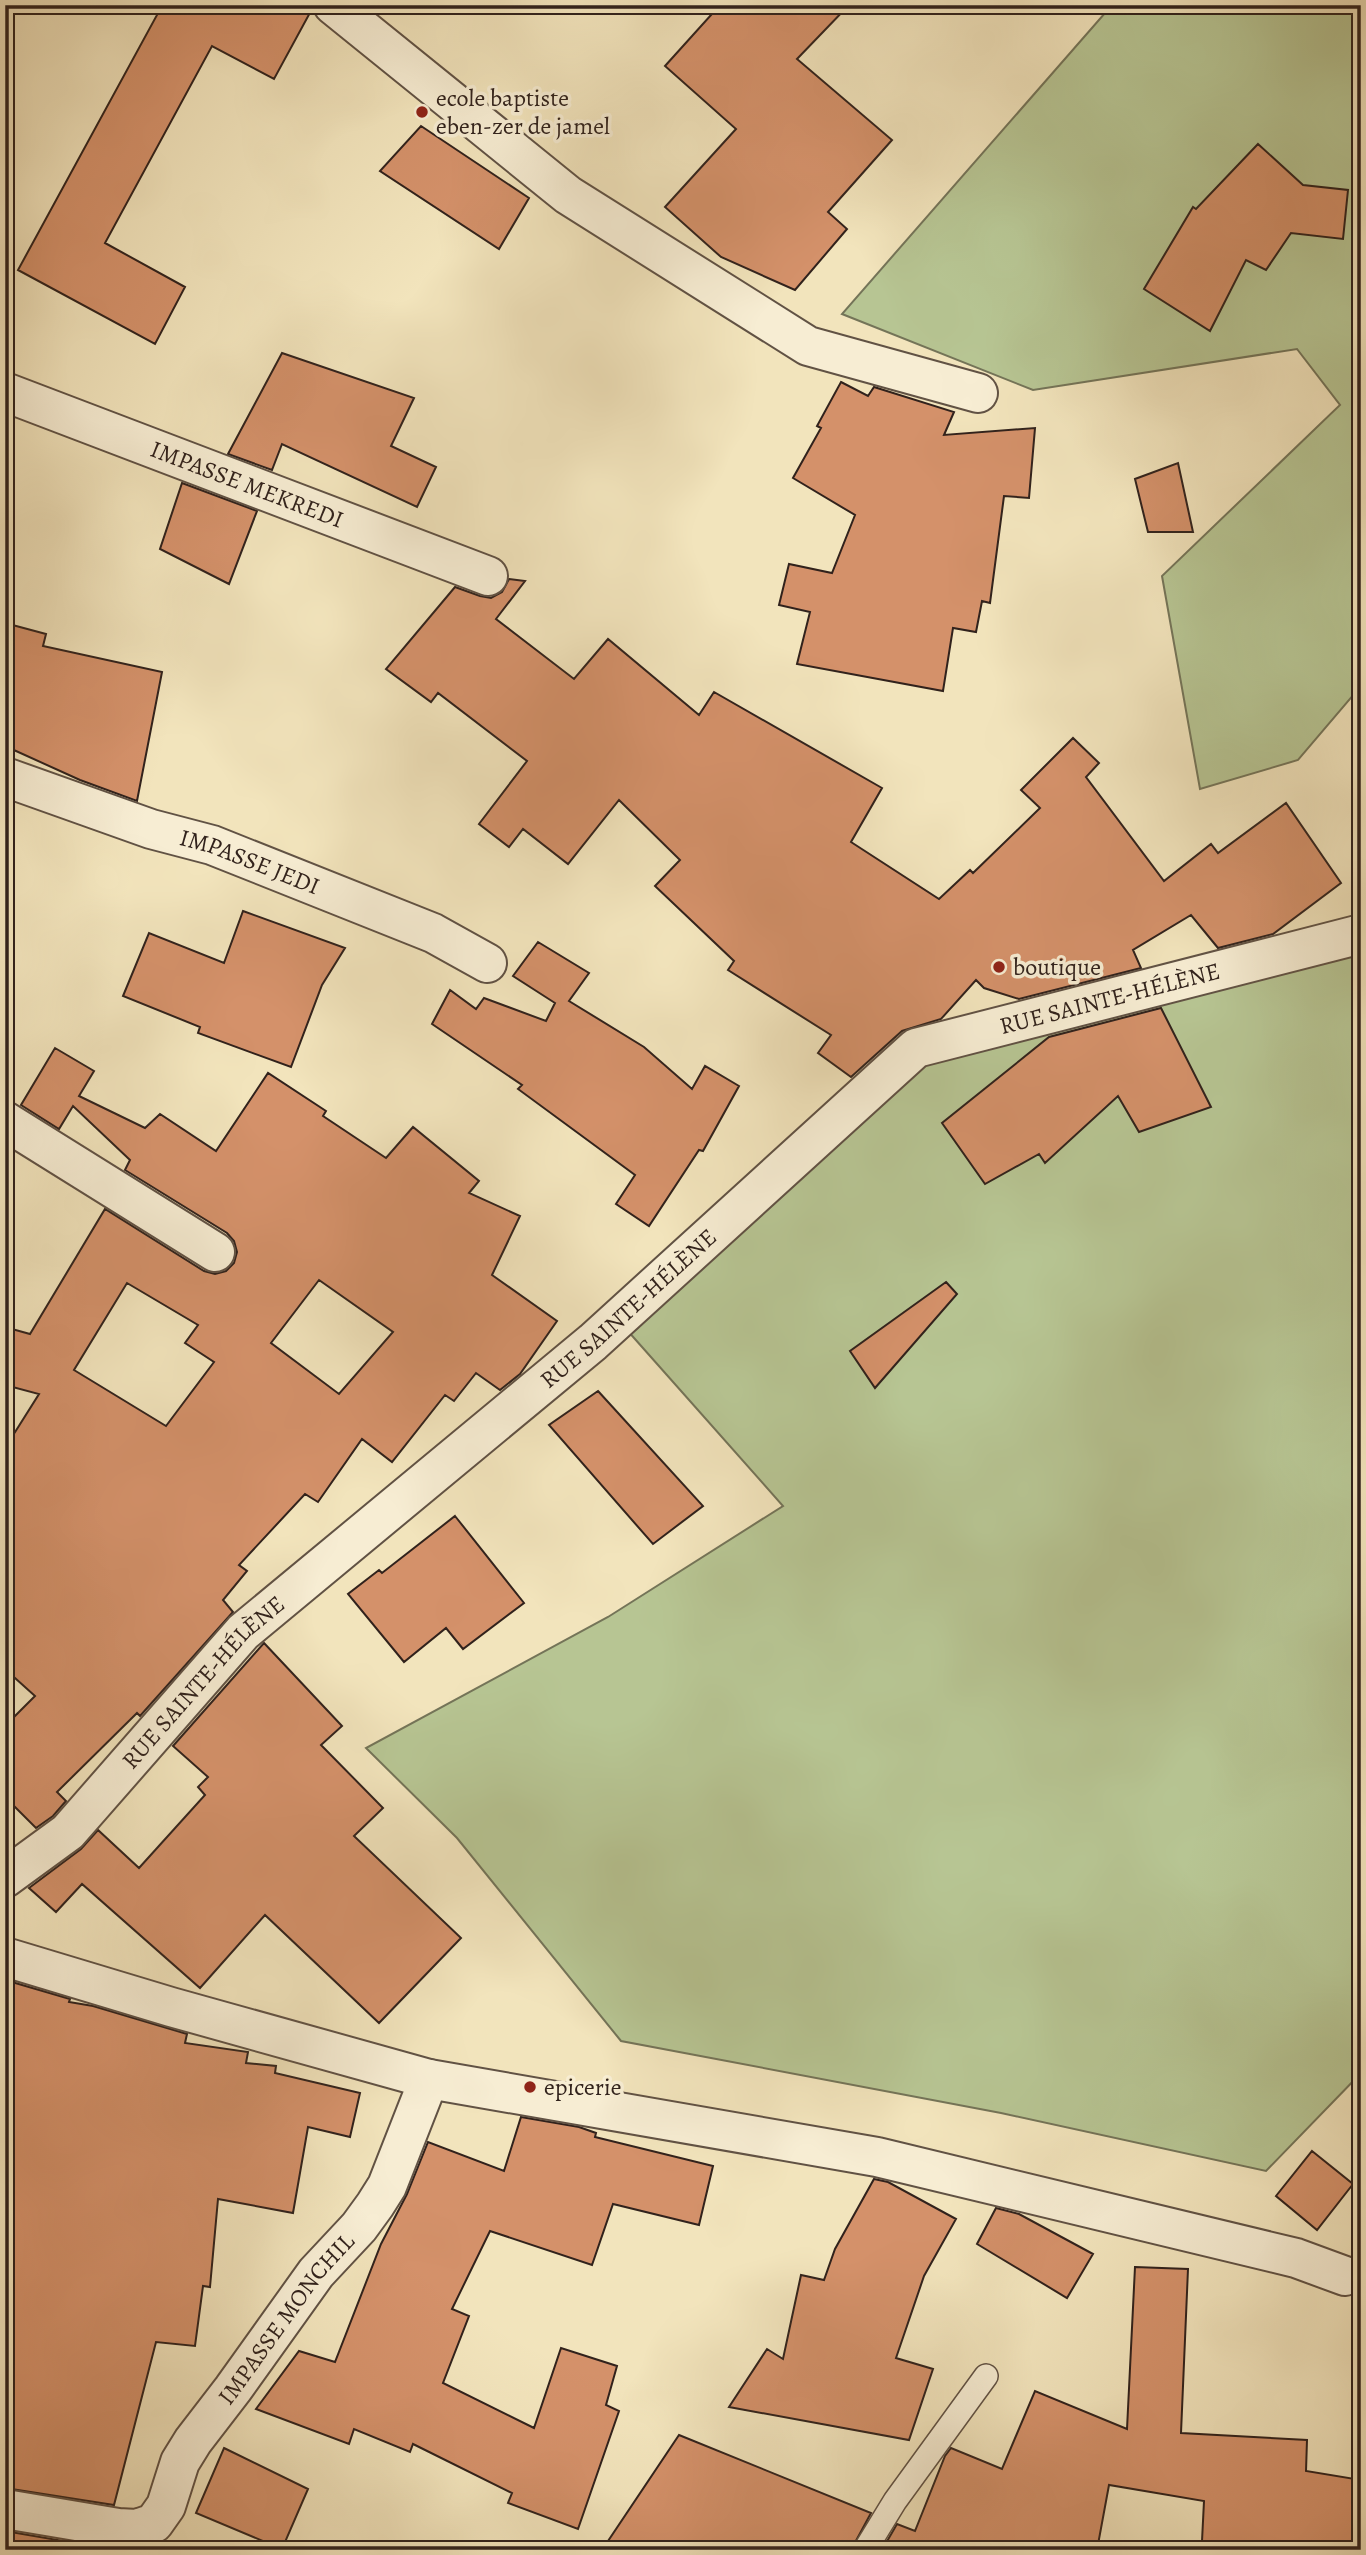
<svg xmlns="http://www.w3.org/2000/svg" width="1366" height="2555" font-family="Alegreya,serif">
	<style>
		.green { fill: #b7c593; stroke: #747458; stroke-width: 2 }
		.building { fill: #d4916a; stroke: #31221c; stroke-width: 2; fill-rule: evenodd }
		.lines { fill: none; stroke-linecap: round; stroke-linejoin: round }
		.lane-casing { stroke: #615244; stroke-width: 26 }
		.street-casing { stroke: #615244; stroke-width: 42 }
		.lane { stroke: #f7edd3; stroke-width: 23 }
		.street { stroke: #f7edd3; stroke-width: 38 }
		.poi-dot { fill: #8f2418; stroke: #f7edd3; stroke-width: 2.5 }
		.labels { text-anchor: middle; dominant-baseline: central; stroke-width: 7; stroke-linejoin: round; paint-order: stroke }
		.poi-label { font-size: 24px; fill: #31221c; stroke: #f7edd3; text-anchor: start }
		.street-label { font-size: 24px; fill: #31221c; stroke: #f7edd3 }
	</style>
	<rect width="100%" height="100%" fill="#f2e4bc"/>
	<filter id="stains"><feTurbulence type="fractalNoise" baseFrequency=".00286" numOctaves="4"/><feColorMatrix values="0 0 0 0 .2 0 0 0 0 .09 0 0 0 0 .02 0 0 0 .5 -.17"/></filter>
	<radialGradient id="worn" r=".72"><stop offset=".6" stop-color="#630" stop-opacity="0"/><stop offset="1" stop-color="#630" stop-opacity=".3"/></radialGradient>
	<path class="green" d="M 1112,5 L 1361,5 L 1361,686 L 1298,760 L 1200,789 L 1162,576 L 1340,405 L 1297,349 L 1033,390 L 842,314 Z
		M 1361,952 L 1361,2073 L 1266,2171 L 1001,2113 L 621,2041 L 457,1838 L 366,1748 L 608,1617 L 783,1506 L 619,1321 L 927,1059 Z"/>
	<path class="building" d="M 139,5 L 312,5 L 312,9 L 274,79 L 212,46 L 105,243 L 185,287 L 155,344 L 18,270 L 157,15 Z
		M 720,5 L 849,5 L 797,59 L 892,140 L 828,212 L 847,229 L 795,290 L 721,257 L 665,207 L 736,129 L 665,66 Z
		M 421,126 L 529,198 L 499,249 L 380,171 Z
		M 1258,144 L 1303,185 L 1348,190 L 1343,239 L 1291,233 L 1266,270 L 1246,260 L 1210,331 L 1144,289 L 1193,207 L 1196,209 Z
		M 282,353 L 414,398 L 391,446 L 436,467 L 417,507 L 282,444 L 272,470 L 228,454 Z
		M 841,382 L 868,396 L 874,387 L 954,412 L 944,435 L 1035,428 L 1029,498 L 1004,496 L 990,603 L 982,601 L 976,632 L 953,628 L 943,691 L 797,664 L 810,612 L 779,605 L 789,564 L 832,573 L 855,515 L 793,478 L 821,428 L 817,426 Z
		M 1178,463 L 1193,532 L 1148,532 L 1135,479 Z
		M 182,483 L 257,511 L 229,584 L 160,549 Z
		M 509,579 L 525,581 L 496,619 L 574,679 L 608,639 L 699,715 L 714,692 L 882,788 L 851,842 L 939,899 L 970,870 L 973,873 L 1040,808 L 1021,790 L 1073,738 L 1099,763 L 1086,777 L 1164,881 L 1211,844 L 1218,853 L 1286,803 L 1341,883 L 1273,934 L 1218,948 L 1191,915 L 1133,950 L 1141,968 L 1019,999 L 984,988 L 976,980 L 941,1019 L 902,1031 L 851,1077 L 818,1053 L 831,1035 L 728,970 L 734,961 L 655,886 L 680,860 L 619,800 L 568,864 L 523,829 L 509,847 L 479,824 L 527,761 L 438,693 L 431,702 L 386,669 L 455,587 L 480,596 L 491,598 L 502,592 Z
		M 5,623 L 46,634 L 43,646 L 162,672 L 137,801 L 80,780 L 5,746 Z
		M 243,911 L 345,948 L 322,985 L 291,1067 L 198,1033 L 200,1027 L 123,996 L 149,933 L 224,963 Z
		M 538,942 L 589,973 L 569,1001 L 644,1047 L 692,1089 L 705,1066 L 739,1086 L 703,1151 L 699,1150 L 649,1226 L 616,1204 L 635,1175 L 518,1089 L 522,1085 L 432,1024 L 450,990 L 476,1009 L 484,998 L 546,1021 L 555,1003 L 513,976 Z
		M 1161,1008 L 1211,1107 L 1139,1132 L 1118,1096 L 1045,1163 L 1039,1154 L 985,1184 L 942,1123 L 1049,1037 Z
		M 55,1048 L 94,1071 L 79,1096 L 145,1128 L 160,1114 L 216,1151 L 268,1073 L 326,1111 L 323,1116 L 386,1158 L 413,1127 L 479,1181 L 469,1193 L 520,1216 L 492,1275 L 557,1321 L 520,1374 L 500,1390 L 476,1373 L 454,1401 L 445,1395 L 392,1462 L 362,1439 L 318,1502 L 305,1494 L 239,1565 L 247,1571 L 223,1600 L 233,1612 L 140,1716 L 137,1713 L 57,1792 L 66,1801 L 53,1816 L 36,1828 L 5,1797 L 5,1726 L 35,1696 L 5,1669 L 5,1448 L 39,1394 L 5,1385 L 5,1327 L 30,1334 L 105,1209 L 204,1271 L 215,1274 L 226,1271 L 234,1263 L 237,1252 L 234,1241 L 227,1233 L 125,1170 L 130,1160 L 73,1106 L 59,1129 L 21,1105 ZM 319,1280 L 393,1332 L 339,1394 L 271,1343 ZM 127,1283 L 198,1325 L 185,1343 L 214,1362 L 166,1426 L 74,1370 Z
		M 946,1282 L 957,1294 L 875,1388 L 850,1351 Z
		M 598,1391 L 703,1506 L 653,1544 L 549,1425 Z
		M 455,1516 L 524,1603 L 463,1649 L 446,1628 L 404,1662 L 348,1594 L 379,1570 L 382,1573 Z
		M 264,1643 L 342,1726 L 321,1745 L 383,1808 L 354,1836 L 461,1938 L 379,2023 L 265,1915 L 200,1988 L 82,1884 L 56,1912 L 29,1888 L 81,1849 L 98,1830 L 139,1868 L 205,1795 L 198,1787 L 208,1777 L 173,1746 Z
		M 5,1980 L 70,1999 L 69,2002 L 93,2006 L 187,2034 L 185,2043 L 248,2052 L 246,2063 L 276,2066 L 275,2073 L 360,2093 L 350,2137 L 308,2127 L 293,2213 L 218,2199 L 210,2287 L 203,2286 L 195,2346 L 156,2342 L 114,2505 L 5,2488 Z
		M 521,2117 L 579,2127 L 596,2133 L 595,2137 L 713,2166 L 699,2225 L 613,2204 L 592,2265 L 490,2231 L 452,2309 L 469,2316 L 443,2383 L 534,2428 L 561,2348 L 617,2366 L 606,2405 L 619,2411 L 578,2529 L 508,2503 L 512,2493 L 413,2444 L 410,2452 L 354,2429 L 349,2444 L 256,2409 L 299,2351 L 335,2362 L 381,2244 L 407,2194 L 428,2142 L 504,2171 Z
		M 1312,2151 L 1353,2184 L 1317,2230 L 1276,2196 Z
		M 874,2179 L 888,2182 L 956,2219 L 924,2276 L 896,2358 L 933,2369 L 909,2440 L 729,2407 L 767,2349 L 783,2359 L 801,2275 L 824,2280 L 835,2249 Z
		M 996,2208 L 1019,2214 L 1093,2254 L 1067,2298 L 977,2244 Z
		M 1135,2267 L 1188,2269 L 1181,2433 L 1307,2440 L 1306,2471 L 1361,2480 L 1351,2550 L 1305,2550 L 1202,2541 L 1204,2501 L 1109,2485 L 1097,2550 L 882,2550 L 897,2524 L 915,2531 L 945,2456 L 951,2448 L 1002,2469 L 1035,2391 L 1127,2429 Z
		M 679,2435 L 871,2513 L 851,2550 L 602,2550 Z
		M 224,2448 L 308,2489 L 282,2549 L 196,2513 Z
		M 5,2531 L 104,2548 L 103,2550 L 5,2550 Z"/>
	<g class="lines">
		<g class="lane-casing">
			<path id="lane" d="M 865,2550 L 895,2501 L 986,2376"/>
		</g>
		<g class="street-casing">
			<g id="street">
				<path d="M 333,5 L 568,195 L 808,346 L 978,393"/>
				<path id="s1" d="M 5,392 L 488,576"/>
				<path id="s2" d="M 5,777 L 151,829 L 212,845 L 433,933 L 487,963"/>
				<path d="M 5,1121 L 215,1252"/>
				<path id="s3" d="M 5,1878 L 68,1832 L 243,1632 L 593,1342 L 916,1048 L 1361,934"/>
				<path d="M 5,1957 L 171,2007 L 429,2079 L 877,2157 L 1296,2258 L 1345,2276"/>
				<path id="s4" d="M 5,2509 L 118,2528 L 137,2529 L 154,2523 L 166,2506 L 180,2462 L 193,2441 L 233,2389 L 316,2273 L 359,2227 L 375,2205 L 387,2186 L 429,2079"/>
			</g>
		</g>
		<use href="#lane" class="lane"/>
		<use href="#street" class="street"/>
	</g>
	<g class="poi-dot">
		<circle cx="422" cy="112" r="7"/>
		<circle cx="999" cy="967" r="7"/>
		<circle cx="530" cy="2087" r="7"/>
	</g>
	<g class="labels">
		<g class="poi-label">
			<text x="436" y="98">ecole baptiste<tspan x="436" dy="28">eben-zer de jamel</tspan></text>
			<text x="1013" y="967">boutique</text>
			<text x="544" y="2087">epicerie</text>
		</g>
		<g class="street-label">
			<text stroke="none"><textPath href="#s1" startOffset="259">IMPASSE MEKREDI</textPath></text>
			<text stroke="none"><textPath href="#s2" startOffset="259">IMPASSE JEDI</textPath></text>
			<text stroke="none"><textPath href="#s3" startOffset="1435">RUE SAINTE-HÉLÈNE</textPath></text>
			<text stroke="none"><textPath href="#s3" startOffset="847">RUE SAINTE-HÉLÈNE</textPath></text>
			<text stroke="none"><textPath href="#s3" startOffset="280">RUE SAINTE-HÉLÈNE</textPath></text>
			<text stroke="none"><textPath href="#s4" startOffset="397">IMPASSE MONCHIL</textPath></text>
		</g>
	</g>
	<rect width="1366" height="2555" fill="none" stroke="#f2e4bc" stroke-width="28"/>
	<rect x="7" y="7" width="1352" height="2541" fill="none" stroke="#31221c" stroke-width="3.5"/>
	<rect x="14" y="14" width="1338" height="2527" fill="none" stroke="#31221c" stroke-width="2"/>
	<rect width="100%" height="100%" filter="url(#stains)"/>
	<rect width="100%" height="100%" fill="url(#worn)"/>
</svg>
